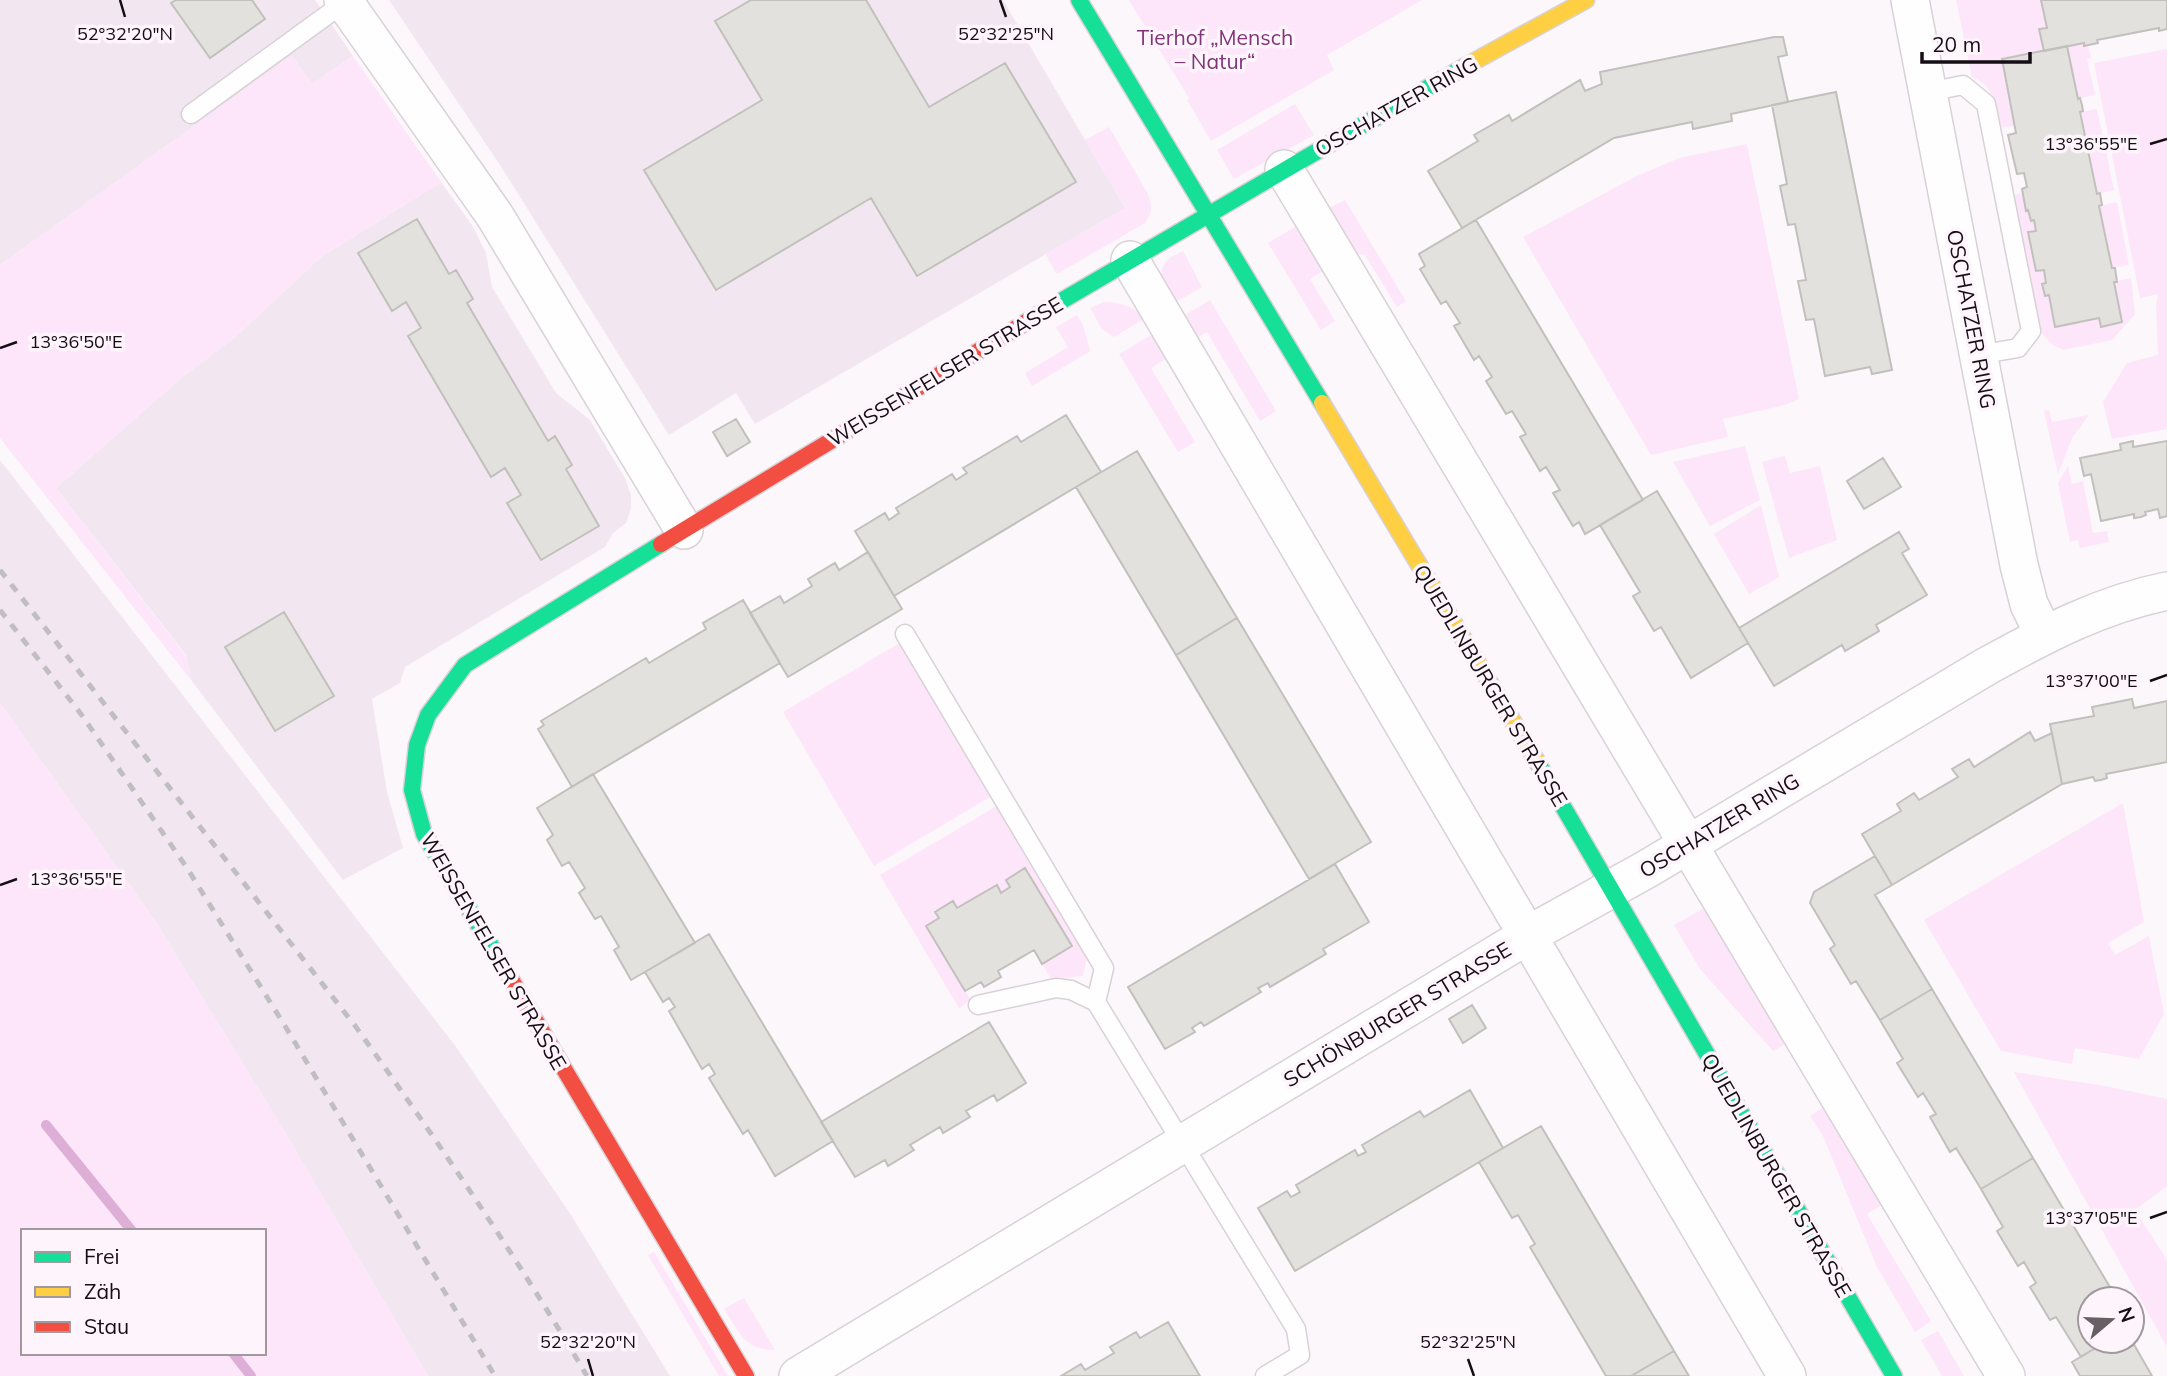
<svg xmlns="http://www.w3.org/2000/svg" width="2167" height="1376" font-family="Mulish,sans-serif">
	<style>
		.built { fill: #f2e7f0 }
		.green { fill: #fde6f9; fill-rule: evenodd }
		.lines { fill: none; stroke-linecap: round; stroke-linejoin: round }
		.stream { stroke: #ddaed6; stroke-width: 10 }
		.building { fill: #e3e1de; stroke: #c2c0bd; stroke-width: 2 }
		.lane-casing { stroke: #d8d2d7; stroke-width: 21 }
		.street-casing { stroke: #d8d2d7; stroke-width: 40 }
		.fast-casing { stroke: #d8d2d7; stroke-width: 19 }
		.slow-casing { stroke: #d8d2d7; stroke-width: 19 }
		.jam-casing { stroke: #d8d2d7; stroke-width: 19 }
		.lane { stroke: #fffefe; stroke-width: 18 }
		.street { stroke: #fffefe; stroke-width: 37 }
		.fast { stroke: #16e098; stroke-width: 16 }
		.slow { stroke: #ffcf43; stroke-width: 16 }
		.jam { stroke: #f24e42; stroke-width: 16 }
		.rail { stroke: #c0bec0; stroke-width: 5; stroke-dasharray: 9 9; stroke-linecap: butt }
		.ticks { fill: none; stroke: #150e14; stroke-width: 2.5 }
		.labels { text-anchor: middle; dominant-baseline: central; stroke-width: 7; stroke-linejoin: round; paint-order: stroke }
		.park-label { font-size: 21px; fill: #813479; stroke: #fef5fc }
		.street-label { font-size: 21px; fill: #150e14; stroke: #fef5fc }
		.ticks-label { font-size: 18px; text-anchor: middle; fill: #150e14; stroke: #fef5fc; stroke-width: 7; stroke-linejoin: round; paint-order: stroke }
	</style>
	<rect width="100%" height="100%" fill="#fcf7fb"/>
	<path class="built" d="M 0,0 L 315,0 L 353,56 L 312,84 L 292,56 L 0,265 Z
		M 389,0 L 1003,0 L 1125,208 L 755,424 L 736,393 L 669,435 L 500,165 Z
		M 441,182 L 472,225 L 486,253 L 492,287 L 556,393 L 590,420 L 626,480 L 631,496 L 631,508 L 626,523 L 613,533 L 605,547 L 405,667 L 400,683 L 372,699 L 387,792 L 403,848 L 343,880 L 191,680 L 186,655 L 56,488 L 181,378 L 234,338 L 321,257 Z
		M 0,460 L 454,1044 L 569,1212 L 670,1376 L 428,1376 L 280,1124 L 156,922 L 0,703 Z"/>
	<path class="green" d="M 1129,0 L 1422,0 L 1327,55 L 1334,70 L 1211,141 L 1187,100 L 1189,98 Z
		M 1956,0 L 2041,0 L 2047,28 L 2040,29 L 2044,51 L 2002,59 L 2015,125 L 2000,128 C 1996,106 1995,86 1972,77 Z
		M 2084,43 L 2084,46 L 2088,45 L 2091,58 L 2087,59 L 2095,95 L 2078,99 L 2067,46 Z
		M 2167,49 L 2167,429 L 2112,439 L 2103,402 L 2127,363 L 2158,355 L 2156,306 L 2158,294 L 2140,298 L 2094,63 Z
		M 292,55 L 312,84 L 353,56 L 441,182 L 321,257 L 234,338 L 181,378 L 56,488 L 186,656 L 191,680 L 0,438 L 0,265 Z
		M 1295,104 L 1314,135 L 1234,179 L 1217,150 Z
		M 2097,109 L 2114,190 L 2097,194 L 2080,112 Z
		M 1109,127 L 1148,194 C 1152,206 1153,213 1145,223 L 1057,274 L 1045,254 L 1125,208 L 1085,140 Z
		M 1747,144 L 1799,399 L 1785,405 L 1723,419 L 1728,437 L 1651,455 L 1523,237 L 1635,177 L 1679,158 Z
		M 2027,192 L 2036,231 L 2028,233 L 2036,271 L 2044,270 L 2046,283 L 2042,284 L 2044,296 L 2049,295 L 2055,327 L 2099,318 L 2101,326 L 2122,322 L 2114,282 L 2131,278 L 2135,314 L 2112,340 L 2063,350 L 2050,343 L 2041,332 L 2014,195 Z
		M 1345,200 L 1406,301 L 1397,307 L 1365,255 L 1345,251 L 1321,212 Z
		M 2117,202 L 2129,265 L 2112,268 L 2099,206 Z
		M 1300,224 L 1327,269 L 1310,279 L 1335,321 L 1321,330 L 1268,243 Z
		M 1183,251 L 1202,287 L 1167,307 C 1161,283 1152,263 1183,251 Z
		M 1210,300 L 1276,411 L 1260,421 L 1207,332 L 1188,343 L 1175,321 Z
		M 1104,302 C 1119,302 1135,306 1144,319 L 1114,337 L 1102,329 L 1090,308 Z
		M 1077,315 L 1083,325 L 1090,351 L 1032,386 L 1025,373 L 1068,347 L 1056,327 Z
		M 1153,334 L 1167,358 L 1151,368 L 1195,442 L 1178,452 L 1119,354 Z
		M 2049,410 L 2052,422 L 2089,415 L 2072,438 L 2058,474 L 2044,411 Z
		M 1745,446 L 1760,500 L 1710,526 L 1673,462 Z
		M 1785,456 L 1790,473 L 1820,466 L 1837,540 L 1789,558 L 1762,462 Z
		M 2068,466 L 2072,484 L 2083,481 L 2093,533 L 2107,531 L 2109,542 L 2080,548 L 2078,540 L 2070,542 L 2058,483 Z
		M 1761,505 L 1779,577 L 1749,594 L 1714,534 Z
		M 903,641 L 993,795 L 874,866 L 783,712 Z
		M 0,703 L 156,922 L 280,1124 L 428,1376 L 0,1376 ZM 23,1231 L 264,1231 L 264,1353 L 23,1353 Z
		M 2123,803 L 2144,922 L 2108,943 L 2115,955 L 2149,936 L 2164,1014 L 2139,1059 L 2075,1048 L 2072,1064 L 2001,1051 L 1924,920 Z
		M 1000,804 L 1088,953 L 1083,976 L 1051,979 L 1042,964 L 1072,946 L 1025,868 L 1006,880 L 1010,887 L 1001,893 L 996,885 L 957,908 L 952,901 L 935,911 L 939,918 L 926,926 L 971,1000 L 959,1008 L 880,875 Z
		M 1706,907 L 1790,1041 L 1773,1051 L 1700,969 L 1674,925 Z
		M 2014,1072 L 2105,1086 L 2167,1099 L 2167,1186 L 2135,1210 L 2167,1260 L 2167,1347 Z
		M 1827,1105 L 1885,1203 L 1867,1214 L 1931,1321 L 1915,1332 L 1877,1267 L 1823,1136 L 1810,1116 Z
		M 654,1252 L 728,1376 L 719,1376 L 648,1255 Z
		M 744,1298 L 775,1350 C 744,1350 740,1333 724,1309 Z
		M 1938,1331 L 1964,1376 L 1942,1376 L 1921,1340 Z"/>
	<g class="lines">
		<path class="stream" d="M 46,1125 L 132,1231
			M 233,1353 L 251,1376"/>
	</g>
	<path class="building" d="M 176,0 L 252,0 L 265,19 L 210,58 L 171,3 Z
		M 751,0 L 866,0 L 929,107 L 1005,63 L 1076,182 L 917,276 L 871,198 L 716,290 L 644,170 L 762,100 L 715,21 Z
		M 2041,0 L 2167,0 L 2167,29 L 2159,31 L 2159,28 L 2097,40 L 2098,43 L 2084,46 L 2084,43 L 2044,51 L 2039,29 L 2047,28 Z
		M 1774,37 L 1783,37 L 1787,55 L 1778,57 L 1788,102 L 1731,114 L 1732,121 L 1693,129 L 1692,122 L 1614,138 L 1462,228 L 1428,171 L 1478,141 L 1474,135 L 1509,115 L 1512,121 L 1580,80 L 1585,91 L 1602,84 L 1600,72 Z
		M 2067,46 L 2078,99 L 2080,98 L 2082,105 L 2083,111 L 2080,112 L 2097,194 L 2100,193 L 2102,205 L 2099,206 L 2112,268 L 2115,268 L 2117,282 L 2114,282 L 2122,322 L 2101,327 L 2099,318 L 2055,327 L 2049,295 L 2045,296 L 2042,284 L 2046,283 L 2044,270 L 2036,271 L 2028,232 L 2036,231 L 2034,220 L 2031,221 L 2028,210 L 2026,211 L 2022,189 L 2027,187 L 2024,173 L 2017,174 L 2008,135 L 2016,133 L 2002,59 Z
		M 1836,92 L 1892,370 L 1872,374 L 1870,367 L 1825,376 L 1814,319 L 1806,320 L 1798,281 L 1806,280 L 1795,224 L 1788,225 L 1780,186 L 1787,184 L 1772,105 Z
		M 417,219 L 449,274 L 456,270 L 473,299 L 467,303 L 548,441 L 555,436 L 572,465 L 566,469 L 599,526 L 541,560 L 507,503 L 521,495 L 505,468 L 491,477 L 408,336 L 421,328 L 406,302 L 392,311 L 358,253 Z
		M 1476,220 L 1643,500 L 1585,534 L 1579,522 L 1573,526 L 1553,493 L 1560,490 L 1546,467 L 1540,471 L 1520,437 L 1526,434 L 1512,411 L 1506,414 L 1486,381 L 1492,377 L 1479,356 L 1474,360 L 1454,326 L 1460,323 L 1446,301 L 1441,304 L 1420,269 L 1425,266 L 1419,254 Z
		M 1066,415 L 1101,472 L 894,596 L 855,531 L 885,513 L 889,520 L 899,513 L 896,508 L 952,474 L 956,480 L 967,473 L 963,468 L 1017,436 L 1021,442 Z
		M 736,419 L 750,442 L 727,456 L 713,432 Z
		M 2133,441 L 2133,447 L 2167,441 L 2167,516 L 2160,518 L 2158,509 L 2145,512 L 2146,515 L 2141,517 L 2134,518 L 2134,514 L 2101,521 L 2091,474 L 2084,476 L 2080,458 L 2121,450 L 2120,444 Z
		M 1137,451 L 1237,618 L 1176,655 L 1076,487 Z
		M 1883,458 L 1901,487 L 1864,509 L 1847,481 Z
		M 1657,491 L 1748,643 L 1691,678 L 1661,627 L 1654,631 L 1633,596 L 1640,592 L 1600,525 Z
		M 1899,532 L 1909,549 L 1902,553 L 1927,595 L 1876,625 L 1879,631 L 1845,651 L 1842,645 L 1774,686 L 1739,628 Z
		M 868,552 L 902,609 L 788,677 L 750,613 L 780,596 L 784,603 L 812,586 L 808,579 L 835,563 L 839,570 Z
		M 743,600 L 780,663 L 572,787 L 538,729 L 544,725 L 541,721 L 646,658 L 649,663 L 706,629 L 703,623 Z
		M 284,612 L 334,696 L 275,731 L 225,647 Z
		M 1237,618 L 1371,842 L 1309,879 L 1176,655 Z
		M 2132,699 L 2134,708 L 2167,701 L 2167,762 L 2106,774 L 2107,778 L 2101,780 L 2095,781 L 2093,777 L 2062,784 L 2050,724 L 2094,716 L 2092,707 Z
		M 2030,732 L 2035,741 L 2052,733 L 2062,784 L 1892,885 L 1862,834 L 1901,811 L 1897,804 L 1914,793 L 1919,800 L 1958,777 L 1952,769 L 1969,759 L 1974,767 Z
		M 593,774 L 695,943 L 631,980 L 614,950 L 619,947 L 601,916 L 595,919 L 579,893 L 585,888 L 569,862 L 562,866 L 547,840 L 553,835 L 537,808 Z
		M 1875,856 L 1892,885 L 1875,895 L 1932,989 L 1880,1020 L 1856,981 L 1851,984 L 1830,949 L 1835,945 L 1810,903 L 1814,892 Z
		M 1335,864 L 1369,922 L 1323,949 L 1326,954 L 1270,987 L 1268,983 L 1258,988 L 1261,992 L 1204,1026 L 1201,1022 L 1192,1028 L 1195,1032 L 1165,1049 L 1128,987 Z
		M 1025,868 L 1072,946 L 1042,964 L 1034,950 L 998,971 L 1001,977 L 984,987 L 981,982 L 965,991 L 926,926 L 939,918 L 935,912 L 953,901 L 957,908 L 997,885 L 1001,893 L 1010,887 L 1006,880 Z
		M 709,934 L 833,1141 L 775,1176 L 748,1130 L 743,1134 L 709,1078 L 715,1074 L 709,1064 L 702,1069 L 669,1011 L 675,1007 L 669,998 L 663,1002 L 645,972 Z
		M 1932,989 L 2033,1158 L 1981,1189 L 1956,1148 L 1950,1152 L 1930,1117 L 1936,1114 L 1923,1093 L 1918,1097 L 1897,1063 L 1903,1059 L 1880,1020 Z
		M 1472,1005 L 1486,1028 L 1463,1043 L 1449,1019 Z
		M 989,1022 L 1026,1083 L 997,1101 L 994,1095 L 966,1111 L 970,1117 L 943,1133 L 940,1127 L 910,1145 L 914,1150 L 888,1166 L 885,1160 L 855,1177 L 821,1122 Z
		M 1470,1090 L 1503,1148 L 1295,1271 L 1258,1208 L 1287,1191 L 1291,1197 L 1300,1192 L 1296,1185 L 1355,1150 L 1358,1156 L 1366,1152 L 1362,1145 L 1420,1111 L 1424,1117 Z
		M 1541,1126 L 1674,1351 L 1631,1376 L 1606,1376 L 1530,1247 L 1535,1244 L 1518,1215 L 1512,1218 L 1479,1162 Z
		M 2033,1158 L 2117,1299 L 2090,1299 L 2090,1341 L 2107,1341 L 2081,1357 L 2056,1317 L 2050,1320 L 2030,1287 L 2036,1283 L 2024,1262 L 2018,1266 L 1997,1231 L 2003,1227 L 1981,1189 Z
		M 1168,1322 L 1200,1376 L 1061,1376 L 1081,1364 L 1085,1370 L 1114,1353 L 1110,1347 L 1136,1332 L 1140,1338 Z
		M 2107,1341 L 2132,1341 L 2152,1376 L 2080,1376 L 2072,1362 Z
		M 1674,1351 L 1689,1376 L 1631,1376 Z"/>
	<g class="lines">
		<g class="lane-casing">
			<path id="lane" d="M 1928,92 L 1963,85 L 1986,104 L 2031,331 L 2018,348 L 1978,355
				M 191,114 L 345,2
				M 905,634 L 1104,968 L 1096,1002
				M 978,1005 L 1056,988 L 1071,990 L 1096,1002 L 1296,1329 L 1300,1355 L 1265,1376"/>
		</g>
		<g class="street-casing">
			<path id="street" d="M 343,0 L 495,216 L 684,530
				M 1910,0 L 2019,565 L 2029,604 L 2044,635
				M 1284,169 L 2006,1376
				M 1130,260 L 1787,1376
				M 798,1376 L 1528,935 L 1647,869 L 1987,666 C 2045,634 2102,604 2167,591"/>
		</g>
		<g class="fast-casing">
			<path id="fast" d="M 1079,0 L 1322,403
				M 1046,310 L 1302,160 L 1464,67
				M 1536,760 L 1894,1376
				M 506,971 L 424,834 L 412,790 L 417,745 L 428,715 L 465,665 L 661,544"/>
		</g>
		<g class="slow-casing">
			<path id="slow" d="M 1464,67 L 1586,0
				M 1322,403 L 1536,760"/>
		</g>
		<g class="jam-casing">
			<path id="jam" d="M 661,544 L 1046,310
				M 506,971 L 746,1376"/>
		</g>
		<use href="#lane" class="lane"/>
		<use href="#street" class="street"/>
		<use href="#fast" class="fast"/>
		<use href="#slow" class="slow"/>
		<use href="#jam" class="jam"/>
		<path class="rail" d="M 0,570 L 356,1027 C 437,1140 516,1256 587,1376
			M 0,610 L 81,714 L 187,868 L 285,1026 L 495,1376"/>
	</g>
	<path class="ticks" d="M 120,0 L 125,17M 1000,0 L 1006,17M 2150,144 L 2167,139M 0,348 L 17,342M 2150,681 L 2167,675M 0,885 L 17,879M 2150,1218 L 2167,1212M 588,1359 L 593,1376M 1468,1359 L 1474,1376"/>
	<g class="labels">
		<g class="park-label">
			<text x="1215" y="37">Tierhof „Mensch<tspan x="1215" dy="24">– Natur“</tspan></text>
		</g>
		<g class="street-label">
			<text transform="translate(1396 106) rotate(-29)">OSCHATZER RING</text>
			<text transform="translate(1972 319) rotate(79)">OSCHATZER RING</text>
			<text transform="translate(945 371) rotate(-31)">WEISSENFELSER STRASSE</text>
			<text transform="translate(1491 685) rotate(59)">QUEDLINBURGER STRASSE</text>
			<text transform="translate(1719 825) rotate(-31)">OSCHATZER RING</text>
			<text transform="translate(494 951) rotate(60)">WEISSENFELSER STRASSE</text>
			<text transform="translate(1397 1014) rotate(-31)">SCHÖNBURGER STRASSE</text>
			<text transform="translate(1777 1175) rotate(60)">QUEDLINBURGER STRASSE</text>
		</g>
	</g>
	<g class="ticks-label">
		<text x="125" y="40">52°32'20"N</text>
		<text x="1006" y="40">52°32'25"N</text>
		<text x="2091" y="150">13°36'55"E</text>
		<text x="76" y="348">13°36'50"E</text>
		<text x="2091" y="687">13°37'00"E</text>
		<text x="76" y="885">13°36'55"E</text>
		<text x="2091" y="1224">13°37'05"E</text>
		<text x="588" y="1348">52°32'20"N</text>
		<text x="1468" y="1348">52°32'25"N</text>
	</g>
	<rect x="21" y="1229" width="245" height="126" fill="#fef5fc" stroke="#a1999f" stroke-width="2"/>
	<rect x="35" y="1252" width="35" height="10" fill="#16e098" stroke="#a1999f" stroke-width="2"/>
	<text x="84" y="1264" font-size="21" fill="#150e14">Frei</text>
	<rect x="35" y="1287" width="35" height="10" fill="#ffcf43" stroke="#a1999f" stroke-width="2"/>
	<text x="84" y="1299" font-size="21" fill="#150e14">Zäh</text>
	<rect x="35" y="1322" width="35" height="10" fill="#f24e42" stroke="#a1999f" stroke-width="2"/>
	<text x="84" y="1334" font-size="21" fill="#150e14">Stau</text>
	<g transform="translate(2111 1320) rotate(71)"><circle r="33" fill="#fef5fc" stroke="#a1999f" stroke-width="2"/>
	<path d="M0-5L12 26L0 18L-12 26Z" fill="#666065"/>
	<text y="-10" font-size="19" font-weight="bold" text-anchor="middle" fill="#150e14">N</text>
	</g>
	<path d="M1922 52v10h108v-10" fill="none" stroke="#150e14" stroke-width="3.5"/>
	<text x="1932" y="52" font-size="21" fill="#150e14" stroke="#fef5fc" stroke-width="5" paint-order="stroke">20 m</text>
</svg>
